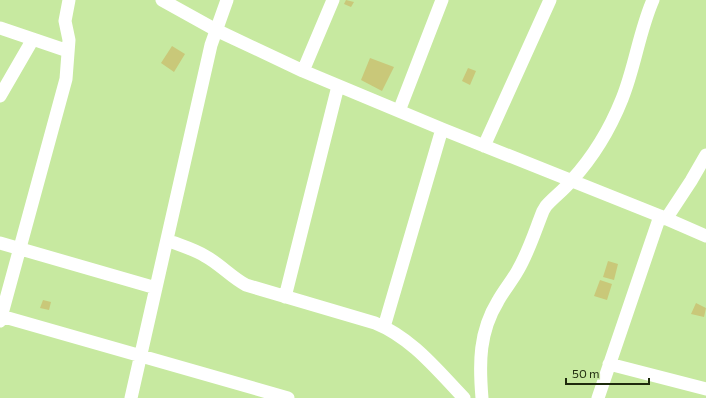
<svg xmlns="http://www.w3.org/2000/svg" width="706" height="398" font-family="Commissioner,sans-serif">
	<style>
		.building { fill: #c9c879 }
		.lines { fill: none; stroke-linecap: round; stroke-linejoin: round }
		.minor { stroke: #fff; stroke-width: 13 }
	</style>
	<rect width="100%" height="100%" fill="#c7e9a0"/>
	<path class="building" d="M 346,0 L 354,2 L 351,7 L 344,4 Z
		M 172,46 L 185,54 L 174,72 L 161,63 Z
		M 370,58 L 394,67 L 382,91 L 361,80 Z
		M 468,68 L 476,71 L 470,85 L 462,81 Z
		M 608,261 L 618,264 L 614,280 L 603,277 Z
		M 600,280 L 612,284 L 607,300 L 594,296 Z
		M 43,300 L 51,302 L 49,310 L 40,308 Z
		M 696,303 L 706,308 L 704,317 L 691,314 Z"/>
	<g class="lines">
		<path class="minor" d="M 162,0 L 216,30 L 303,71 L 442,129 L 660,216 L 706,236
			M 0,28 L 68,51
			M 303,71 L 333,0
			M 0,96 L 33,39
			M 399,111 L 442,0
			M 484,146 L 550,0
			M 666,219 L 691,181 L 706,155
			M 167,240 C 179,245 194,249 205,256 C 220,264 231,277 246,285 L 375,323 C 412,338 437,370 464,398
			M 0,243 L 156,288
			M 285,297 L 338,86
			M 1,316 L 288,398
			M 0,321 L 66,79 L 69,40 L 65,21 L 69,0
			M 384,327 L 442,129
			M 609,364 L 706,389
			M 131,398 L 211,45 L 227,0
			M 482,398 C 479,363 479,332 498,301 C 504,290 512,281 518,270 C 529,251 535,231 543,211 L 546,206 C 554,197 564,190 572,180 C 593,157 610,129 622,99 C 635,67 639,32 653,0
			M 598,398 L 660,216"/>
	</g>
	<path d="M566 378v6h83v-6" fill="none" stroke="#1e2a0d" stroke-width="2"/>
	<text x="572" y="378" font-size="12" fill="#1e2a0d" stroke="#c7e9a0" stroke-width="3" paint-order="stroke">50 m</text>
</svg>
